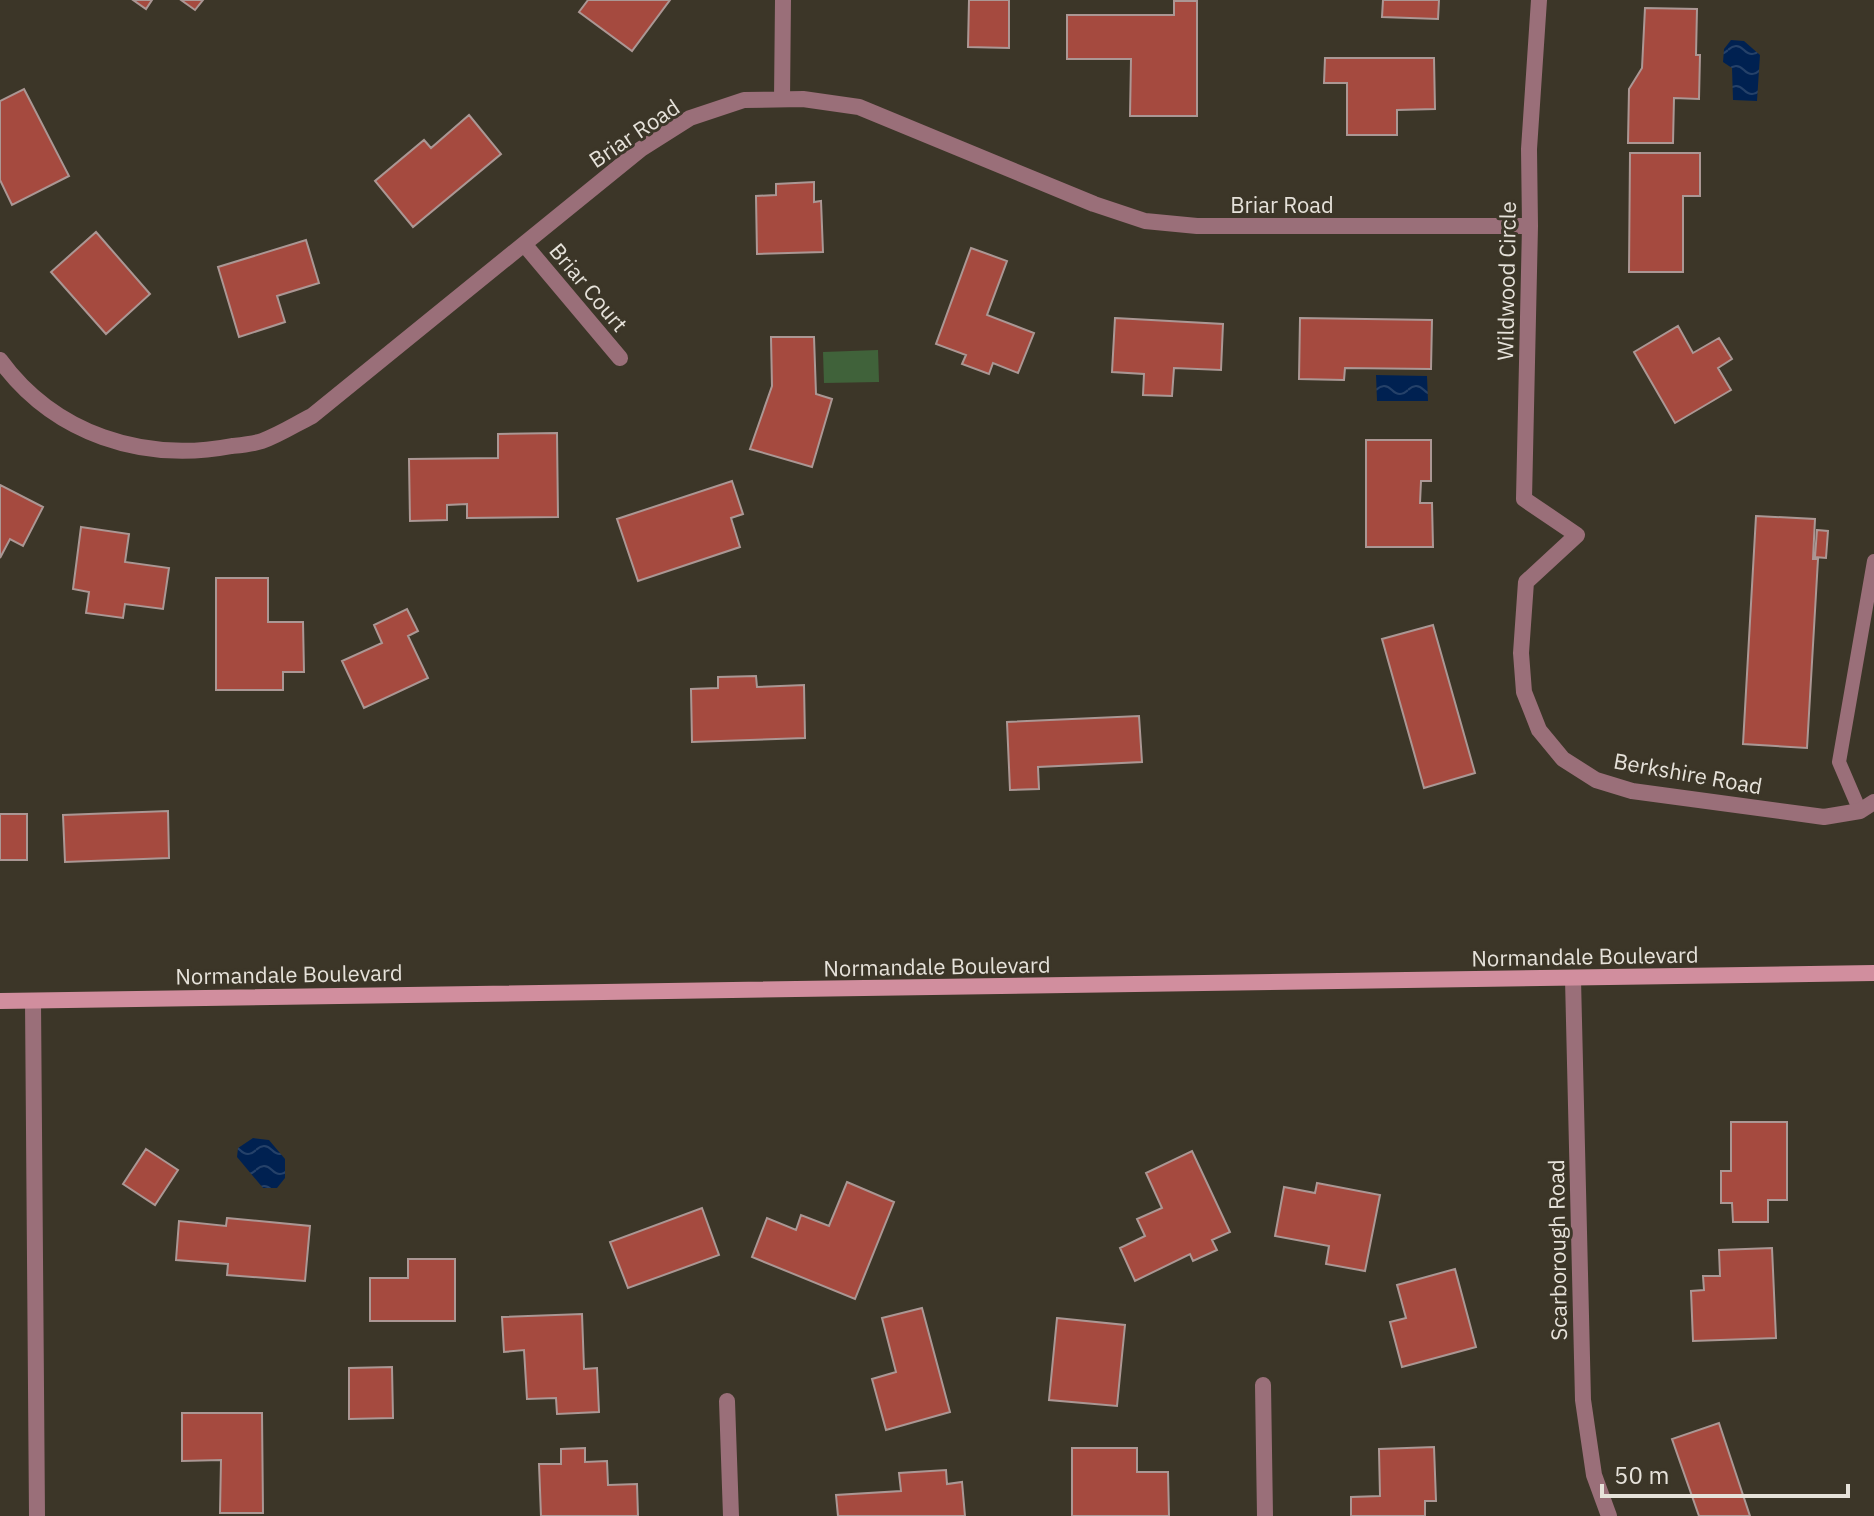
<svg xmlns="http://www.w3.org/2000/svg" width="1874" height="1516" font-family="'IBM Plex Sans',sans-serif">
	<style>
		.grass { fill: #40623a }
		.water { fill: url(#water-waves) }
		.building { fill: #a54a3f; stroke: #ab9794; stroke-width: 2 }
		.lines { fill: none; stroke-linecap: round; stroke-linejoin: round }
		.service { stroke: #9a6f79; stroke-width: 14 }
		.minor { stroke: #9a6f79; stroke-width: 16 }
		.tertiary { stroke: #9a6f79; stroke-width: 16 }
		.secondary { stroke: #d18e9e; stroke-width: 16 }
		.labels { text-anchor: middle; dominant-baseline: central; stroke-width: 6; stroke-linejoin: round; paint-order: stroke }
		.street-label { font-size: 22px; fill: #e6e2da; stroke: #3c3628 }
	</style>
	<defs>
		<pattern id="water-waves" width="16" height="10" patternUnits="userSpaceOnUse" patternTransform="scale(2)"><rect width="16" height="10" fill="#002151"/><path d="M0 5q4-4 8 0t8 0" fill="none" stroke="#254169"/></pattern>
	</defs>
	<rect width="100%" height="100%" fill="#3c3628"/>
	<path class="grass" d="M 878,350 L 879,382 L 824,383 L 823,352 Z"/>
	<path class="water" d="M 1731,40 L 1744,41 L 1760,55 L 1757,101 L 1733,100 L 1732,68 L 1723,62 L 1724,49 Z
		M 1376,375 L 1427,376 L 1428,401 L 1377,401 Z
		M 253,1138 L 269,1140 L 285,1159 L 285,1178 L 277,1188 L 263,1188 L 237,1157 L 238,1148 Z"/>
	<path class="building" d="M 133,0 L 152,0 L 146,9 Z
		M 181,0 L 203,0 L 195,10 Z
		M 588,0 L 670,0 L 632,51 L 579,12 Z
		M 969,0 L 1009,0 L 1009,48 L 968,47 Z
		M 1383,0 L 1439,0 L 1438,19 L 1382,17 Z
		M 1174,1 L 1197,1 L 1197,116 L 1130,116 L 1131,59 L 1067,59 L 1067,15 L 1174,15 Z
		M 1645,8 L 1697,9 L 1696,55 L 1700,55 L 1699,99 L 1674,98 L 1673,143 L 1628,143 L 1629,89 L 1642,68 Z
		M 1325,58 L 1434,58 L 1435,109 L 1397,110 L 1397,135 L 1347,135 L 1347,83 L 1324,83 Z
		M 24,89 L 69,176 L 12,205 L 0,180 L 0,101 Z
		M 469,115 L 501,154 L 413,227 L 375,181 L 424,140 L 431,148 Z
		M 1630,153 L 1700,153 L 1700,196 L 1683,196 L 1683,272 L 1629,272 Z
		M 814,182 L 814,202 L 821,201 L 823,252 L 757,254 L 756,196 L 776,195 L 776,184 Z
		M 96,232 L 150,294 L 106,334 L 51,272 Z
		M 306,240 L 319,283 L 277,296 L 285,322 L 239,337 L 218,267 Z
		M 971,248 L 1007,261 L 987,315 L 1034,333 L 1018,373 L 993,363 L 989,374 L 962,364 L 966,355 L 936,344 Z
		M 1115,318 L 1223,324 L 1221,370 L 1174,368 L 1172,396 L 1143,395 L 1144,374 L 1112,372 Z
		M 1300,318 L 1432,320 L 1431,369 L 1345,368 L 1344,380 L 1299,379 Z
		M 1678,326 L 1693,353 L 1719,338 L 1732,359 L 1718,368 L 1731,390 L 1675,423 L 1634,352 Z
		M 771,337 L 814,337 L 816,394 L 832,399 L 812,467 L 750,449 L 772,386 Z
		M 557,433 L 558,517 L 467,518 L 467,504 L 447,505 L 447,520 L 410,521 L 409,459 L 498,458 L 498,434 Z
		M 1366,440 L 1431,440 L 1431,481 L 1421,481 L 1420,503 L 1432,503 L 1433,547 L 1366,547 Z
		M 732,481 L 743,514 L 731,518 L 740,547 L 638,581 L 617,519 Z
		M 0,485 L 43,507 L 23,546 L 10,539 L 0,558 Z
		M 1756,516 L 1815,519 L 1813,559 L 1818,559 L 1807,748 L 1743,744 Z
		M 81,527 L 129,534 L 125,562 L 169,568 L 163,609 L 125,604 L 123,618 L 86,613 L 89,592 L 73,589 Z
		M 1817,530 L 1828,531 L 1826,558 L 1815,557 Z
		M 216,578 L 268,578 L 268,622 L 303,622 L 304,672 L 283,672 L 283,690 L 216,690 Z
		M 407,609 L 418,631 L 408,636 L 428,678 L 364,708 L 342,661 L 382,643 L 374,625 Z
		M 1433,625 L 1475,773 L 1424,788 L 1382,639 Z
		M 756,676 L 757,687 L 804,685 L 805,738 L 692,742 L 691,689 L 718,688 L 718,677 Z
		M 1139,716 L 1142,762 L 1038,767 L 1039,789 L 1010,790 L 1007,722 Z
		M 168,811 L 169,858 L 65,862 L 63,815 Z
		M 0,814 L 27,814 L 27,860 L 0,860 Z
		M 1731,1122 L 1787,1122 L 1787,1200 L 1768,1200 L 1768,1222 L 1733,1222 L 1732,1203 L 1721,1203 L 1721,1171 L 1731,1171 Z
		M 146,1149 L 178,1170 L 155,1205 L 123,1184 Z
		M 1192,1151 L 1230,1232 L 1212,1240 L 1217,1250 L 1193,1261 L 1190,1254 L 1135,1281 L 1120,1248 L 1145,1236 L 1137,1219 L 1162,1208 L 1146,1173 Z
		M 847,1182 L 894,1202 L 855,1299 L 752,1257 L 767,1218 L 796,1230 L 801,1215 L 829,1226 Z
		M 1317,1183 L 1380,1195 L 1365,1271 L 1326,1264 L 1329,1246 L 1275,1236 L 1284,1187 L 1315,1193 Z
		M 702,1208 L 719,1255 L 628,1288 L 610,1242 Z
		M 227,1218 L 310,1226 L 305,1281 L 227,1275 L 228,1264 L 176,1260 L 179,1221 L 226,1226 Z
		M 1772,1248 L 1776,1338 L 1693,1341 L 1691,1291 L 1704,1290 L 1703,1276 L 1720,1276 L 1719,1250 Z
		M 408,1259 L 455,1259 L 455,1321 L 370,1321 L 370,1278 L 408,1278 Z
		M 1455,1269 L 1476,1347 L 1402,1367 L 1390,1322 L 1406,1318 L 1397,1285 Z
		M 922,1308 L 950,1412 L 886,1430 L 872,1379 L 896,1372 L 882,1318 Z
		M 582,1314 L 584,1369 L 597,1368 L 599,1412 L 557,1414 L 556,1398 L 527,1399 L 524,1350 L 504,1352 L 502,1317 Z
		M 1057,1318 L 1125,1325 L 1117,1406 L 1049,1400 Z
		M 392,1367 L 393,1418 L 349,1419 L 349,1368 Z
		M 182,1413 L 262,1413 L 263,1513 L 220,1513 L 221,1460 L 182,1461 Z
		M 1719,1423 L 1750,1516 L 1699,1516 L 1672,1439 Z
		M 1434,1447 L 1436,1501 L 1425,1501 L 1425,1516 L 1351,1516 L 1351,1497 L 1380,1496 L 1379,1449 Z
		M 585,1448 L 585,1462 L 607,1461 L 608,1485 L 637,1484 L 638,1516 L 541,1516 L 539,1464 L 561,1464 L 561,1449 Z
		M 1072,1448 L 1137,1448 L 1137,1472 L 1168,1472 L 1169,1516 L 1072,1516 Z
		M 946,1470 L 947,1484 L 962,1482 L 965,1516 L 838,1516 L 836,1495 L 901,1491 L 899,1473 Z"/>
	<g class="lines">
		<path class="service" d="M 1860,811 L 1839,762 L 1874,561"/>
		<path class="minor" d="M 1539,0 L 1529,149 L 1530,226 L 1524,499 L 1577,535 L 1526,582 L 1521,653 L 1524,692 L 1539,730 L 1563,759 L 1596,780 L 1632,791 L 1824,817 L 1860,811 L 1874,802
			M 782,99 L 783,0
			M 524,244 L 620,358
			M 0,360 C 54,434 143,463 232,446 C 242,445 253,444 262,441 C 279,435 296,424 312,416 L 641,149 L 690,118 L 744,100 L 803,99 L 859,107 L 1094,204 L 1145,221 L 1197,226 L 1530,226
			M 1573,979 L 1583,1400 L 1594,1475 L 1609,1516
			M 1263,1385 L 1265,1516
			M 727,1401 L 731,1516"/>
		<path class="tertiary" d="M 33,1001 L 37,1516"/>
		<path class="secondary" d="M 0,1001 L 1874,973"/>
	</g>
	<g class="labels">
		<g class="street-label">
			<text transform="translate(634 133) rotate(-34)">Briar Road</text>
			<text x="1282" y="204">Briar Road</text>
			<text transform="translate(1506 281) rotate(-89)">Wildwood Circle</text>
			<text transform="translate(589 287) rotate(50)">Briar Court</text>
			<text transform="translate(1688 773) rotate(10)">Berkshire Road</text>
			<text transform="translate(1585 956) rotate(-1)">Normandale Boulevard</text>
			<text transform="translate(937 966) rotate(-1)">Normandale Boulevard</text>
			<text transform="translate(289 974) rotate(-1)">Normandale Boulevard</text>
			<text transform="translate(1557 1250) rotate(-91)">Scarborough Road</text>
		</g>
	</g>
	<path d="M1602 1484v12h246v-12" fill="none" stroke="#e6e2da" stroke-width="4"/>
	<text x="1614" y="1484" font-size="24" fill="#e6e2da" stroke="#3c3628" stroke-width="6" paint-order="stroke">50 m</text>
</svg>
